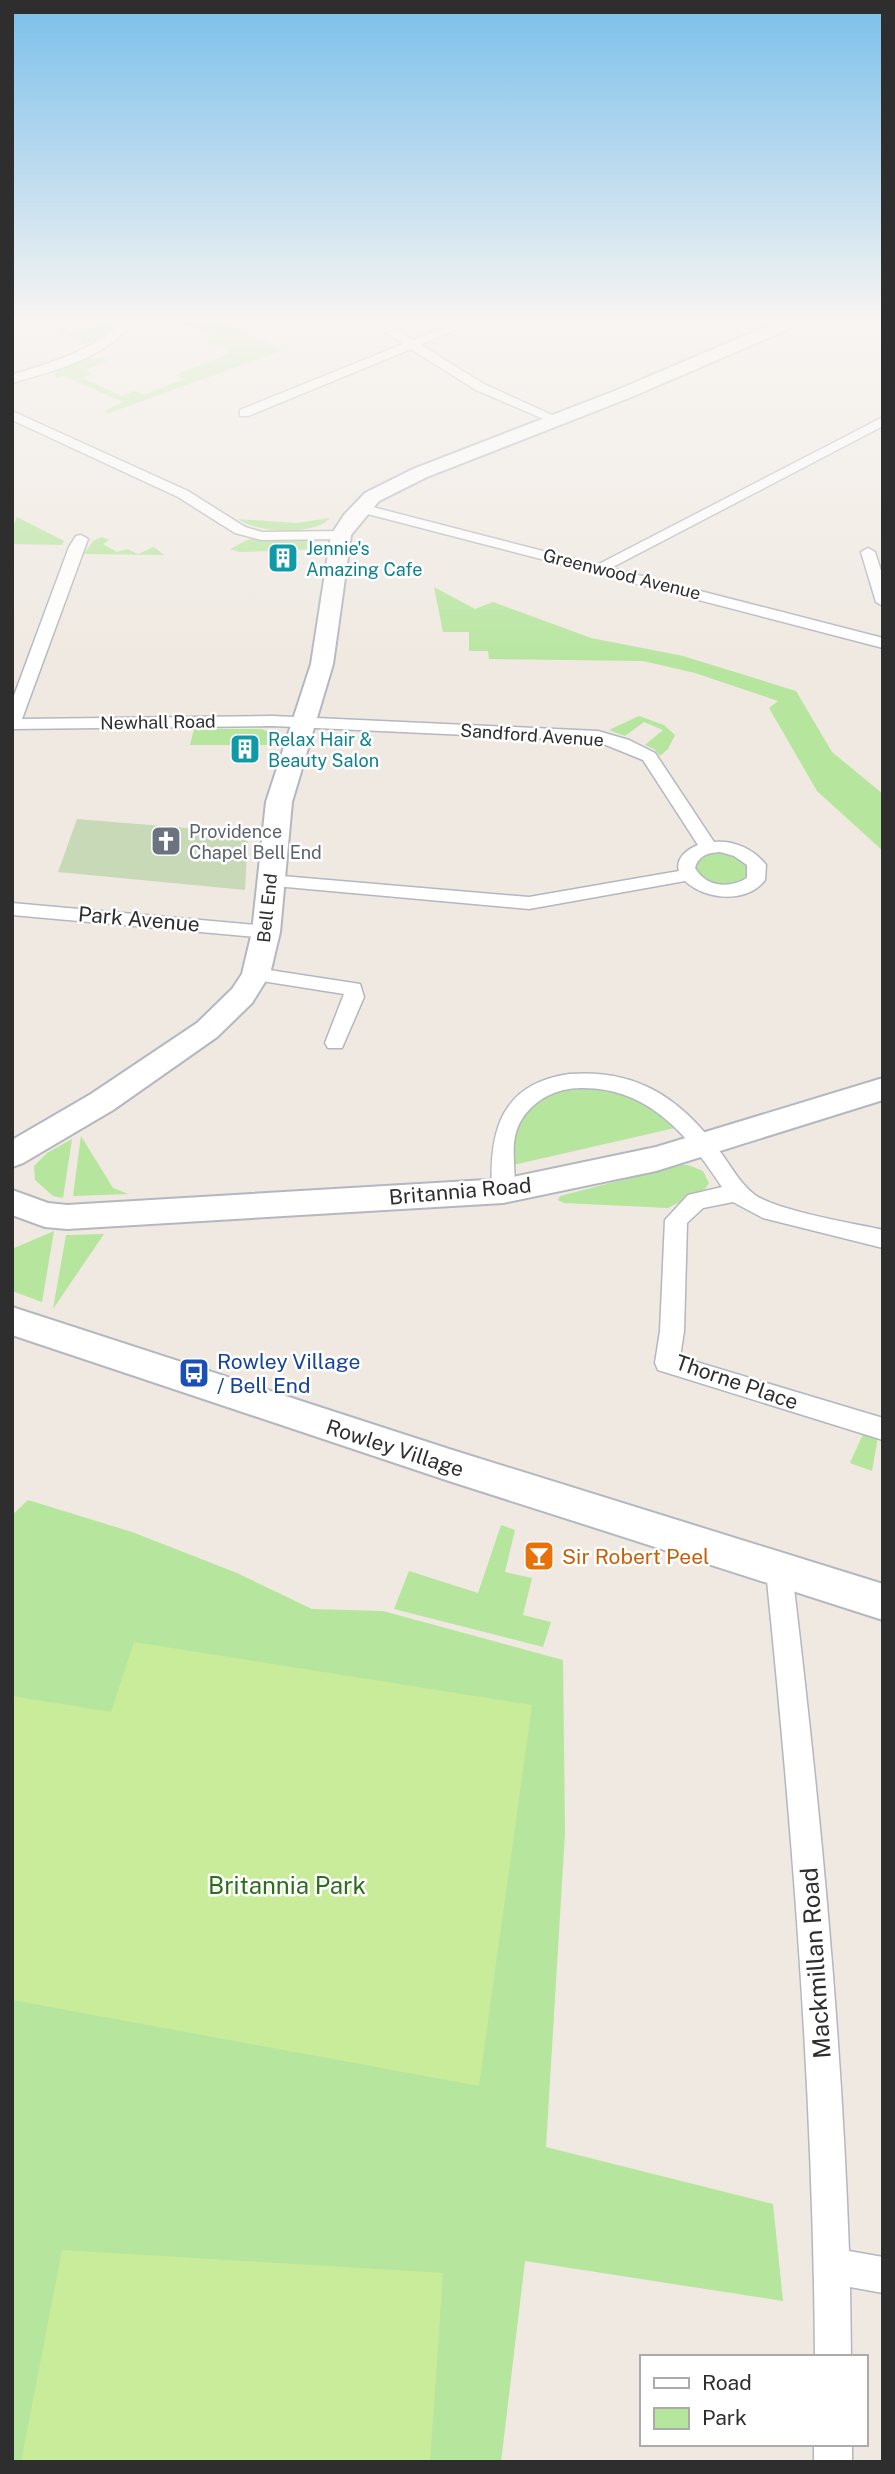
<svg xmlns="http://www.w3.org/2000/svg" width="895" height="2474" font-family="'Public Sans',sans-serif">
	<style>
		.green { fill: #b6e59e }
		.cemetery { fill: #c8d9b8 }
		.pitch { fill: #c9ec9a }
		.lines { fill: none; stroke-linecap: round; stroke-linejoin: round }
		.street-casing { stroke: #b4b7c1; stroke-width: 3 }
		.secondary-casing { stroke: #b4b7c1; stroke-width: 4 }
		.street { fill: #fff; fill-rule: evenodd }
		.secondary { fill: #fff; fill-rule: evenodd }
		.labels { text-anchor: middle; dominant-baseline: central; stroke-width: 5; stroke-linejoin: round; paint-order: stroke }
		.far-culture-label { font-size: 18px; fill: #0d838f; stroke: #fff; text-anchor: start }
		.far-street-label { font-size: 18px; fill: #2e2e2e; stroke: #fff }
		.far-worship-label { font-size: 18px; fill: #5b616d; stroke: #fff; text-anchor: start }
		.street-label { font-size: 21px; fill: #2e2e2e; stroke: #fff }
		.transit-label { font-size: 21px; fill: #164399; stroke: #fff; text-anchor: start }
		.food-label { font-size: 21px; fill: #c56008; stroke: #fff; text-anchor: start }
		.near-park-label { font-size: 24px; fill: #2c6e1b; stroke: #fff }
		.near-street-label { font-size: 24px; fill: #2e2e2e; stroke: #fff }
	</style>
	<rect width="100%" height="100%" fill="#efe9e1"/>
	<path class="green" d="M 93,322 L 112,322 L 113,324 L 97,340 L 79,345 L 83,341 L 59,332 L 64,328 L 77,334 L 100,325 Z
		M 178,322 L 221,322 L 283,350 L 109,413 L 104,411 L 123,402 L 64,376 L 57,378 L 54,376 C 61,360 94,354 108,360 L 86,370 L 93,374 L 83,378 L 122,396 L 134,391 L 144,395 L 184,379 L 175,375 L 229,354 L 228,351 L 218,347 L 223,344 L 215,345 L 205,342 L 216,336 Z
		M 17,517 L 64,541 L 62,545 L 12,544 L 12,530 Z
		M 330,518 C 315,536 256,533 238,519 L 296,523 Z
		M 102,537 L 109,540 L 103,544 L 117,552 L 127,549 L 138,554 L 154,547 L 164,555 L 84,554 L 93,541 Z
		M 249,539 C 269,542 310,532 321,549 L 239,552 L 230,549 Z
		M 434,587 L 475,609 L 493,602 L 591,638 L 683,656 L 796,691 L 832,752 L 883,794 L 883,851 L 817,791 L 769,708 L 778,701 L 695,673 L 643,661 L 489,659 L 488,651 L 469,651 L 469,632 L 443,632 Z
		M 639,716 L 664,725 L 675,735 L 668,749 L 660,756 L 654,749 L 645,745 L 663,730 L 644,722 L 625,736 L 609,730 Z
		M 194,729 L 262,729 L 274,735 L 274,745 L 190,745 Z
		M 713,852 C 727,852 742,855 749,868 L 746,878 C 728,891 709,885 695,870 C 695,858 703,855 713,852 Z
		M 596,1086 C 621,1092 662,1104 675,1128 L 513,1165 L 511,1136 L 515,1124 L 535,1100 L 565,1089 Z
		M 81,1136 L 113,1188 L 128,1194 L 73,1196 Z
		M 72,1139 L 63,1198 L 53,1196 L 35,1180 L 34,1166 L 47,1153 Z
		M 680,1165 L 688,1165 L 703,1171 L 709,1183 L 705,1189 L 668,1208 L 564,1203 L 558,1200 L 560,1196 Z
		M 54,1231 L 42,1302 L 12,1291 L 12,1249 Z
		M 104,1234 L 53,1309 L 66,1235 Z
		M 864,1432 L 878,1437 L 872,1471 L 850,1463 Z
		M 28,1500 L 132,1532 L 237,1573 L 312,1609 L 383,1611 L 563,1660 L 565,1833 L 546,2147 L 773,2204 L 783,2301 L 525,2261 L 501,2462 L 12,2462 L 12,1515 Z
		M 501,1525 L 515,1530 L 505,1572 L 532,1578 L 523,1615 L 551,1622 L 543,1647 L 394,1609 L 409,1571 L 478,1593 Z"/>
	<path class="cemetery" d="M 77,819 L 248,833 L 245,890 L 58,872 Z"/>
	<path class="pitch" d="M 134,1642 L 532,1705 L 479,2086 L 12,2000 L 12,1696 L 111,1712 Z
		M 62,2250 L 443,2273 L 430,2462 L 21,2462 Z"/>
	<g class="lines">
		<g class="street-casing">
			<path id="street" d="M 121,322 L 133,322 C 105,358 55,371 12,383 L 12,375 C 51,362 92,352 121,322 Z
				M 371,322 L 384,322 L 413,340 L 458,322 L 472,322 L 421,345 L 484,384 L 563,420 L 557,424 L 553,423 L 476,390 L 411,349 L 248,416 L 240,416 L 240,410 L 403,344 Z
				M 12,411 L 188,491 L 245,527 L 262,532 L 341,531 L 348,535 L 341,539 L 262,540 L 235,533 L 178,497 L 12,420 Z
				M 883,417 L 883,426 L 611,568 L 883,638 L 883,648 L 356,511 L 354,508 L 361,504 L 597,565 Z
				M 81,535 L 88,539 L 22,719 L 273,716 L 598,731 L 629,740 L 655,753 L 714,842 C 734,840 754,849 766,865 L 765,880 C 747,904 705,900 685,881 L 529,909 L 264,885 L 261,881 L 270,875 L 529,897 L 679,871 C 675,859 687,849 698,845 L 643,760 L 596,741 L 273,726 L 12,729 L 12,701 L 69,547 L 76,536 ZM 720,852 L 734,856 L 747,865 L 747,878 C 729,889 706,887 695,868 C 699,855 708,853 720,852 Z
				M 868,548 L 875,552 L 883,577 L 883,606 L 876,602 L 861,552 Z
				M 12,903 L 266,926 L 273,928 L 275,932 L 273,936 L 266,938 L 12,915 Z
				M 256,968 L 360,984 L 364,997 L 342,1048 L 328,1048 L 325,1043 L 344,994 L 249,979 L 246,974 L 249,969 Z
				M 569,1074 C 636,1069 679,1097 718,1149 C 730,1164 739,1183 755,1195 C 778,1211 852,1223 883,1230 L 883,1248 L 763,1218 L 733,1202 L 703,1208 L 687,1223 L 684,1331 L 680,1357 L 883,1418 L 883,1440 L 658,1370 L 655,1363 L 660,1331 L 665,1220 L 688,1195 L 722,1187 C 688,1135 648,1087 581,1088 C 557,1088 535,1099 522,1119 C 505,1145 521,1178 511,1197 L 503,1199 L 495,1197 L 492,1191 C 489,1131 501,1084 569,1074 Z
				M 779,1559 L 789,1562 L 792,1571 C 819,1797 841,2023 849,2251 L 883,2257 L 883,2293 L 850,2287 L 851,2357 L 815,2357 C 813,2094 793,1833 766,1571 L 769,1562 Z
				M 814,2444 L 852,2444 L 852,2462 L 814,2462 Z"/>
		</g>
		<g class="secondary-casing">
			<path id="secondary" d="M 777,322 L 798,322 L 796,326 L 629,398 L 427,477 L 379,501 L 351,535 L 333,664 L 292,802 L 280,932 L 270,974 L 252,1003 L 217,1037 L 113,1110 L 23,1163 L 12,1167 L 12,1140 L 91,1094 L 197,1023 L 232,989 L 242,974 L 252,932 L 266,802 L 311,664 L 331,535 L 344,515 L 365,493 L 413,469 L 617,390 Z
				M 883,1078 L 883,1100 L 656,1171 L 503,1203 L 67,1229 L 45,1227 L 12,1215 L 12,1190 L 48,1203 L 67,1205 L 503,1179 L 656,1147 Z
				M 12,1307 L 449,1449 L 883,1584 L 883,1620 L 449,1481 L 12,1335 Z"/>
		</g>
		<use href="#street" class="street"/>
		<use href="#secondary" class="secondary"/>
	</g>
	<linearGradient id="sky" x2="0" y2="1"><stop stop-color="#7abfeb"/><stop offset="0.48" stop-color="#f8f5f2"/><stop offset="1" stop-color="#f8f5f2" stop-opacity="0"/></linearGradient>
	<rect width="895" height="668" fill="url(#sky)"/>
	<defs>
		<g id="building-square" transform="scale(1.575)"><rect x="-9" y="-9" width="18" height="18" rx="4" fill="#0f9aa8" stroke="#fff"/><path d="M-4-6H4V6H1V3H-1V6H-4ZM-2.5-4.3h1.7v1.8h-1.7ZM.8-4.3h1.7v1.8H.8ZM-2.5-1h1.7V.8h-1.7ZM.8-1h1.7V.8H.8Z" fill="#fff"/></g>
		<g id="church-square" transform="scale(1.575)"><rect x="-9" y="-9" width="18" height="18" rx="4" fill="#6b7280" stroke="#fff"/><path d="M-1.2-6h2.4v3.5h3.3v2.4h-3.3V6h-2.4V-.1h-3.3v-2.4h3.3Z" fill="#fff"/></g>
		<g id="bus-square" transform="scale(1.575)"><rect x="-9" y="-9" width="18" height="18" rx="4" fill="#1a4fb4" stroke="#fff"/><path d="M-5-6H5V4H4V6H2V4H-2V6H-4V4H-5ZM-3.5-4V0h7V-4ZM-3.5 1.2v1.5H-2V1.2ZM2 1.2v1.5H3.5V1.2Z" fill="#fff"/></g>
		<g id="bar-square" transform="scale(1.575)"><rect x="-9" y="-9" width="18" height="18" rx="4" fill="#e8710a" stroke="#fff"/><path d="M-6-5H6L.8 .8V4.5H3.5V6h-7V4.5H-.8V.8Z" fill="#fff"/></g>
	</defs>
	<g fill-rule="evenodd">
		<use href="#building-square" x="283" y="558"/>
		<use href="#building-square" x="245" y="749"/>
		<use href="#church-square" x="166" y="841"/>
		<use href="#bus-square" x="194" y="1373"/>
		<use href="#bar-square" x="539" y="1556"/>
	</g>
	<g class="labels">
		<g class="far-culture-label">
			<text x="306" y="548">Jennie's<tspan x="306" dy="21">Amazing Cafe</tspan></text>
			<text x="268" y="739">Relax Hair &amp;<tspan x="268" dy="21">Beauty Salon</tspan></text>
		</g>
		<g class="far-street-label">
			<text transform="translate(622 574) rotate(14)">Greenwood Avenue</text>
			<text transform="translate(158 722) rotate(-1)">Newhall Road</text>
			<text transform="translate(532 735) rotate(4)">Sandford Avenue</text>
			<text transform="translate(267 908) rotate(-84)">Bell End</text>
		</g>
		<g class="far-worship-label">
			<text x="189" y="831">Providence<tspan x="189" dy="21">Chapel Bell End</tspan></text>
		</g>
		<g class="street-label">
			<text transform="translate(139 919) rotate(5)">Park Avenue</text>
			<text transform="translate(460 1191) rotate(-5)">Britannia Road</text>
			<text transform="translate(737 1382) rotate(19)">Thorne Place</text>
			<text transform="translate(395 1448) rotate(18)">Rowley Village</text>
		</g>
		<g class="transit-label">
			<text x="217" y="1361">Rowley Village<tspan x="217" dy="24">/ Bell End</tspan></text>
		</g>
		<g class="food-label">
			<text x="562" y="1556">Sir Robert Peel</text>
		</g>
		<g class="near-park-label">
			<text x="287" y="1885">Britannia Park</text>
		</g>
		<g class="near-street-label">
			<text transform="translate(815 1963) rotate(-94)">Mackmillan Road</text>
		</g>
	</g>
	<rect width="895" height="2474" fill="none" stroke="#2e2e2e" stroke-width="28"/>
	<rect x="640" y="2355" width="228" height="91" fill="#ffffff" stroke="#ababab" stroke-width="2"/>
	<rect x="654" y="2378" width="35" height="10" fill="#ffffff" stroke="#ababab" stroke-width="2"/>
	<text x="702" y="2390" font-size="21" fill="#2e2e2e">Road</text>
	<rect x="654" y="2408" width="35" height="21" fill="#b6e59e" stroke="#ababab" stroke-width="2"/>
	<text x="702" y="2425" font-size="21" fill="#2e2e2e">Park</text>
</svg>
